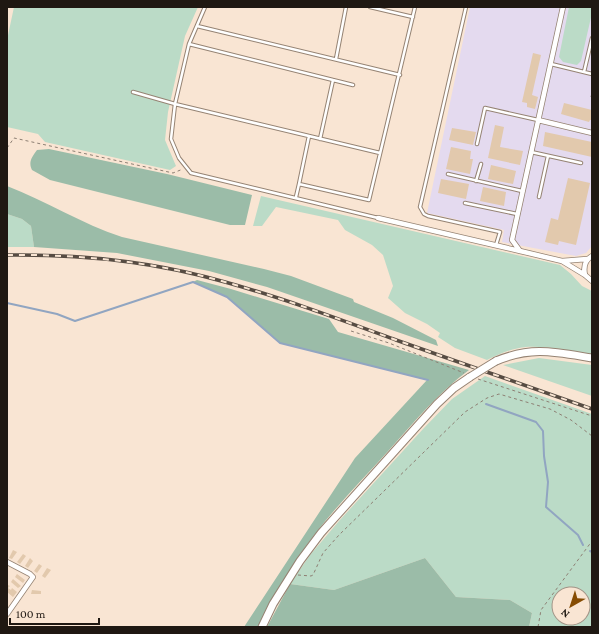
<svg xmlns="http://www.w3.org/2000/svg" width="599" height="634" font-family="'Crimson Pro',serif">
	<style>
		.industrial { fill: #e4daef }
		.green { fill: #bbdbc7; fill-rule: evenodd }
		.forest { fill: #9bbca8 }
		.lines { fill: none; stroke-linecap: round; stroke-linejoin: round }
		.stream { stroke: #91a5c1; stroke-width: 2 }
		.building { fill: #e2c9ad }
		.lane-casing { stroke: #958373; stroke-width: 4.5 }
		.street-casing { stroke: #958373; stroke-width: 6 }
		.secondary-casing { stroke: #958373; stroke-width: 9 }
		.path { stroke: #8d7f73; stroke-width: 1; stroke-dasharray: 3 3; stroke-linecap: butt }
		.lane { stroke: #fff; stroke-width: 2.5 }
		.street { stroke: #fff; stroke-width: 4.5 }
		.secondary { stroke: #fff; stroke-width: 7 }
		.rail-casing { stroke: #574c43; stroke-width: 3.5 }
		.rail { stroke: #f9e5d3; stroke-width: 2; stroke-dasharray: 6; stroke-linecap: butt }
		.secondary-bridge-casing { stroke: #958373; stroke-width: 9; stroke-linecap: butt }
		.secondary-bridge { stroke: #fff; stroke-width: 7 }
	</style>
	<rect width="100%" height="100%" fill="#f9e5d3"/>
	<path class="industrial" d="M 470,7 L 592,7 L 592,246 L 586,253 L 576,256 L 502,242 L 504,230 L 427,213 Z"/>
	<path class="green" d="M 14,7 L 198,7 L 185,36 L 168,112 L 165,140 L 176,166 L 170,170 L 45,142 L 38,134 L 7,127 L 7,40 Z
		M 569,7 L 592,7 L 592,13 L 581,61 L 577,65 L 563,62 L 559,57 Z
		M 261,196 L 560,265 L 571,274 L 582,286 L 592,291 L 592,354 C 571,351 548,346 526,347 C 513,348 499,354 487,360 L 455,348 L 438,337 L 440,333 L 427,324 L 405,313 L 388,298 L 393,286 L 383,255 L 372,245 L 345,230 L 338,220 L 276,207 L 262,226 L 253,226 Z
		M 7,214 L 22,219 L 31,226 L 34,247 L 7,247 Z
		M 539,358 L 592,365 L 592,396 L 503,365 Z
		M 485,376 L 592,414 L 592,627 L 529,627 L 532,613 L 510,600 L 456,597 L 425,558 L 334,590 L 290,584 L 310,555 L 339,521 L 423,429 L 452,399 ZM 559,594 L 583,594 L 583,618 L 559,618 Z"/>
	<path class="forest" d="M 49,149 L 167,174 L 252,195 L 245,225 L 230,225 L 50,180 L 32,170 C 28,162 32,157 37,150 Z
		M 7,186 C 46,201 82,224 122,237 L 264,269 L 291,276 L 353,299 L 354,302 L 393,318 L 436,340 L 438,346 L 267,287 L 209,271 L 117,253 L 34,247 L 31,226 L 22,219 L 7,214 Z
		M 197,280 L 231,289 L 329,319 L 338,332 L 469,370 C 439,392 415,421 390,449 C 365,477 338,504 315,534 C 293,562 275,595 258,627 L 244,627 L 355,458 L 427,380 L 280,343 L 227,297 L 193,282 Z
		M 425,558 L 456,597 L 510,600 L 532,613 L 529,627 L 267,627 L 290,584 L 334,590 Z"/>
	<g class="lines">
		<path class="stream" d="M 7,303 L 57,314 L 75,321 L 193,282 L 227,297 L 280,343 L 428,380
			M 486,404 L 536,422 L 543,431 L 544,456 L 548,482 L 546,507 L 578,535 L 583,545
			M 590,551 L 592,552"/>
	</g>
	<path class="building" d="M 533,53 L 541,55 L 532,95 L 538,97 L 535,109 L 527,107 L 527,103 L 522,102 Z
		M 564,103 L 592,110 L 591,114 L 592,114 L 592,120 L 590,120 L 589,122 L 561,114 Z
		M 495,125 L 504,127 L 500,147 L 523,151 L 520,165 L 488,158 Z
		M 452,128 L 476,132 L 473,145 L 449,140 Z
		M 545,132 L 592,142 L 592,157 L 543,146 Z
		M 451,147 L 471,151 L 470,159 L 473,159 L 470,174 L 446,169 Z
		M 491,165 L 516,171 L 513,184 L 488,179 Z
		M 568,178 L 590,183 L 576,245 L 559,241 L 558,245 L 545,242 L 551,218 L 558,220 Z
		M 441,179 L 469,184 L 466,199 L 438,193 Z
		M 483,187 L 506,192 L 504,206 L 480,201 Z
		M 13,550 L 17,552 L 12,559 L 9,558 Z
		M 23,554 L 26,556 L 20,564 L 17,562 Z
		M 30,558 L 33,561 L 28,568 L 25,566 Z
		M 39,564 L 42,566 L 37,573 L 34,571 Z
		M 47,568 L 51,570 L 45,578 L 42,576 Z
		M 17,574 L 25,580 L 23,583 L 15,577 Z
		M 13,579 L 21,586 L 18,588 L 11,582 Z
		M 8,585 L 10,586 L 8,588 L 11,590 L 12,588 L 17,592 L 13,597 L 7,592 Z
		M 32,590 L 41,591 L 41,594 L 31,594 Z"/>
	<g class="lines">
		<g class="lane-casing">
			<path id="lane" d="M 205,7 L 189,44 L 175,104 L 171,139 L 179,158 L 191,173 L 378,218
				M 370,7 L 413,17
				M 466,7 L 420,207 L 424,214 L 428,216 L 500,232 L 496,245
				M 197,26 L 400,75
				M 189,44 L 353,85
				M 336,59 L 346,7
				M 551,64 L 592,74
				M 584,72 L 592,38
				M 133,92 L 175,104 L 380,153
				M 320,139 L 333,80
				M 477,144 L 485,108 L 538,120
				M 531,152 L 581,163
				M 448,174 L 522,191
				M 476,181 L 481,164
				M 299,184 L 309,136
				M 296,197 L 299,184 L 369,200 L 415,7
				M 539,197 L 548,156
				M 465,203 L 517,214"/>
		</g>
		<g class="street-casing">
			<path id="street" d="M 563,7 L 512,240 L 520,251 L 562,261 L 585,275 L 592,281
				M 538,120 L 592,133
				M 378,218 L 520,251
				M 562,261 L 587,259
				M 585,275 C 583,266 585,260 592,256
				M 7,562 L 30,574 L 33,577 L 7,614"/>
		</g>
		<g class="secondary-casing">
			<path id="secondary" d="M 496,361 C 532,346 555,352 592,358
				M 262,627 L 273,604 L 300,561 L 321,533 L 437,404 L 454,388 L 470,377"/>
		</g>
		<path class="path" d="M 591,97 L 592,93
			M 7,148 L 14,138 L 173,173 L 183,169
			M 351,331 L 389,343 L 464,373
			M 478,379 L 592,416
			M 298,575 L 311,576 L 313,575 L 323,553 L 339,535 L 465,412 L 487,398 L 499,394 L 550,409 L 571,420 L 592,436
			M 538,627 L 541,610 L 592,541"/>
		<use href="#lane" class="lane"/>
		<use href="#street" class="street"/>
		<use href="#secondary" class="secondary"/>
		<g class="rail-casing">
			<path id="rail" d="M 7,255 C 79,254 156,262 225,282 C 283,298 339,319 396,340 C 461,363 527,386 592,409"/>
		</g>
		<use href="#rail" class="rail"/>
		<g class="secondary-bridge-casing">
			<path id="secondary-bridge" d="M 470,377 L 496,361"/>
		</g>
		<use href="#secondary-bridge" class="secondary-bridge"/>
	</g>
	<rect width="599" height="634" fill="none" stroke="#1f1812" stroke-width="16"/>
	<g transform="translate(571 606) rotate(219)"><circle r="19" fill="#f9e5d3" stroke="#a29386"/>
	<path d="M0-3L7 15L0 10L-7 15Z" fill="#864c03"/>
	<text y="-6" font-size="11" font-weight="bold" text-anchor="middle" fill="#1f1812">N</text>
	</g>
	<path d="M10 618v6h89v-6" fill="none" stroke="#1f1812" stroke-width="2"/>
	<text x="16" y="618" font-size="12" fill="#1f1812" stroke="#f9e5d3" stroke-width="3" paint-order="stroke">100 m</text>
</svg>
